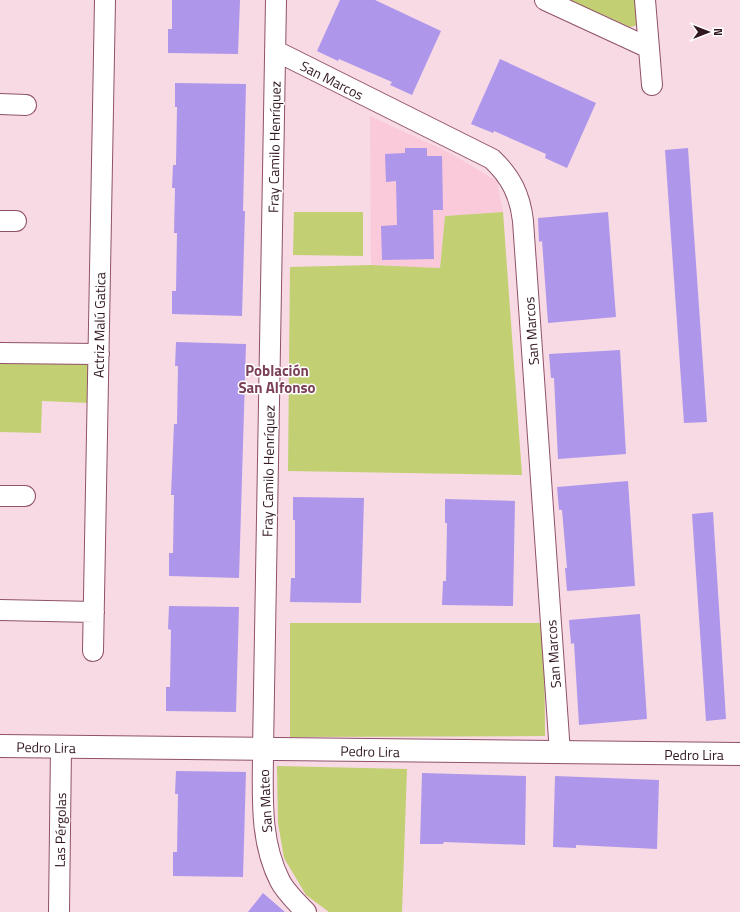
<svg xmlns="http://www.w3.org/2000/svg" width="740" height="912" font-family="'Titillium Web',sans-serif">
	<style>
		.built { fill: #fac9da }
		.green { fill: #c2cf72 }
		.building { fill: #ae96eb }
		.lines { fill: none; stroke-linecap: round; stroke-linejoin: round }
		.minor-casing { stroke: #8f5169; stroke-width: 22 }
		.tertiary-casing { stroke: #8f5169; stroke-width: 24 }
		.minor { stroke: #fff; stroke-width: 20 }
		.tertiary { stroke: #fff; stroke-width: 22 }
		.labels { text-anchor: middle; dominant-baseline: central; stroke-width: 3; stroke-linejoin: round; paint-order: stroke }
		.street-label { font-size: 14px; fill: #311721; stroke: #fff }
		.neighbourhood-label { font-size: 15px; font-weight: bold; fill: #7b3f57; stroke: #fff }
	</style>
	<rect width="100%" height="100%" fill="#f8dae4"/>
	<path class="built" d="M 370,116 L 448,152 L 497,181 L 503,212 L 445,216 L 440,268 L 371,265 Z"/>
	<path class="green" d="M 569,0 L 637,0 L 639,25 L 630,27 Z
		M 294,212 L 363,212 L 363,256 L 293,255 Z
		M 503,212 L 522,475 L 288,471 L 290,267 L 371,265 L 440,268 L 445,216 Z
		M 0,360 L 91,362 L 90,403 L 42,401 L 41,433 L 0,432 Z
		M 290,623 L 544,623 L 545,736 L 290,737 Z
		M 277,766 L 407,769 L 402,912 L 329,912 L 306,895 L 284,858 L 278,823 Z"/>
	<path class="building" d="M 172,0 L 240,0 L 238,54 L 168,53 L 168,29 L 172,29 Z
		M 340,0 L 375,0 L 441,31 L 412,95 L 390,85 L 392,82 L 339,59 L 338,61 L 317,51 Z
		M 500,59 L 596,103 L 567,168 L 545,158 L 546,154 L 494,131 L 493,133 L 471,124 Z
		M 175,83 L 246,84 L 243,211 L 245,211 L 242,316 L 172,314 L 172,291 L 176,291 L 177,233 L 174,233 L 175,188 L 172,188 L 173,165 L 176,165 L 177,107 L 175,107 Z
		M 405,148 L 427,148 L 427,156 L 442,156 L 443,210 L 433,210 L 434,259 L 382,260 L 381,226 L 397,225 L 396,181 L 386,182 L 385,154 L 405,153 Z
		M 688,148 L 707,422 L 684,423 L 665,150 Z
		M 608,212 L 616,317 L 548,323 L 542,241 L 539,242 L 538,218 Z
		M 176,342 L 246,344 L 239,578 L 169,576 L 169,553 L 173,553 L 174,495 L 171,495 L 174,424 L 177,424 L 178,366 L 175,366 Z
		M 620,350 L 626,454 L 558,459 L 554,378 L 551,378 L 549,354 Z
		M 628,481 L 635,586 L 567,591 L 565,568 L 567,568 L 562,510 L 559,510 L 557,487 Z
		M 293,497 L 364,498 L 361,603 L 290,602 L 291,578 L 295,578 L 295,520 L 293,520 Z
		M 445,499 L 515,501 L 513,606 L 442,605 L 443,581 L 446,581 L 447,523 L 445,523 Z
		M 713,512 L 726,719 L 706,721 L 692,514 Z
		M 169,606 L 239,607 L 236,712 L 166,711 L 166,687 L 170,687 L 171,630 L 168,629 Z
		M 640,614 L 647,719 L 579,725 L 574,643 L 571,644 L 569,620 Z
		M 176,771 L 246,772 L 243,877 L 173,876 L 173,852 L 177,852 L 178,794 L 175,794 Z
		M 422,773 L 526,776 L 525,845 L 444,842 L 443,844 L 420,844 Z
		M 555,776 L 659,780 L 657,849 L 576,845 L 576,848 L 553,847 Z
		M 263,893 L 285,912 L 248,912 Z"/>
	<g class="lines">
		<g class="minor-casing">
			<path id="minor" d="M 276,0 L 263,749 C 263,794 259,840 280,881 C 285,891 298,904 306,912
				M 545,0 L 649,48
				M 645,0 L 652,85
				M 276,51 L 492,159 C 511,177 520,195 523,221 L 560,753
				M 0,104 L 26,105
				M 0,221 L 16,221
				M 0,353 L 99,354
				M 0,496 L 25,496
				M 0,610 L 94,612
				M 93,651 L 105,0
				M 59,912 L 61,747"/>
		</g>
		<g class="tertiary-casing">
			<path id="tertiary" d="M 0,746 L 740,754"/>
		</g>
		<use href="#minor" class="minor"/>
		<use href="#tertiary" class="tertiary"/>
	</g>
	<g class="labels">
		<g class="street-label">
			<text transform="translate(332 80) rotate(27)">San Marcos</text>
			<text transform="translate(274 147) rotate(-89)">Fray Camilo Henríquez</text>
			<text transform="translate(99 325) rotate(-89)">Actriz Malú Gatica</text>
			<text transform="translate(531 331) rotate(-94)">San Marcos</text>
			<text transform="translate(268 471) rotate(-89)">Fray Camilo Henríquez</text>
			<text transform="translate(553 654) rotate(-94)">San Marcos</text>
			<text transform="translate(46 747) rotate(1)">Pedro Lira</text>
			<text transform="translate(370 751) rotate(1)">Pedro Lira</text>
			<text x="694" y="754">Pedro Lira</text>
			<text transform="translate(265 801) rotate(-93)">San Mateo</text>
			<text transform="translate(60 830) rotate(-89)">Las Pérgolas</text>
		</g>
		<g class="neighbourhood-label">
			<text x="277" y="370">Población<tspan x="277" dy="17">San Alfonso</tspan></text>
		</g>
	</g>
	<g transform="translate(708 32) rotate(90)" stroke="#ffffff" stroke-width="3" paint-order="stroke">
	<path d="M0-3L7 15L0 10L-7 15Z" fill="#311721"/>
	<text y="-6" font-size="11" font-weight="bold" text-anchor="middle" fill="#311721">N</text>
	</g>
</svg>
